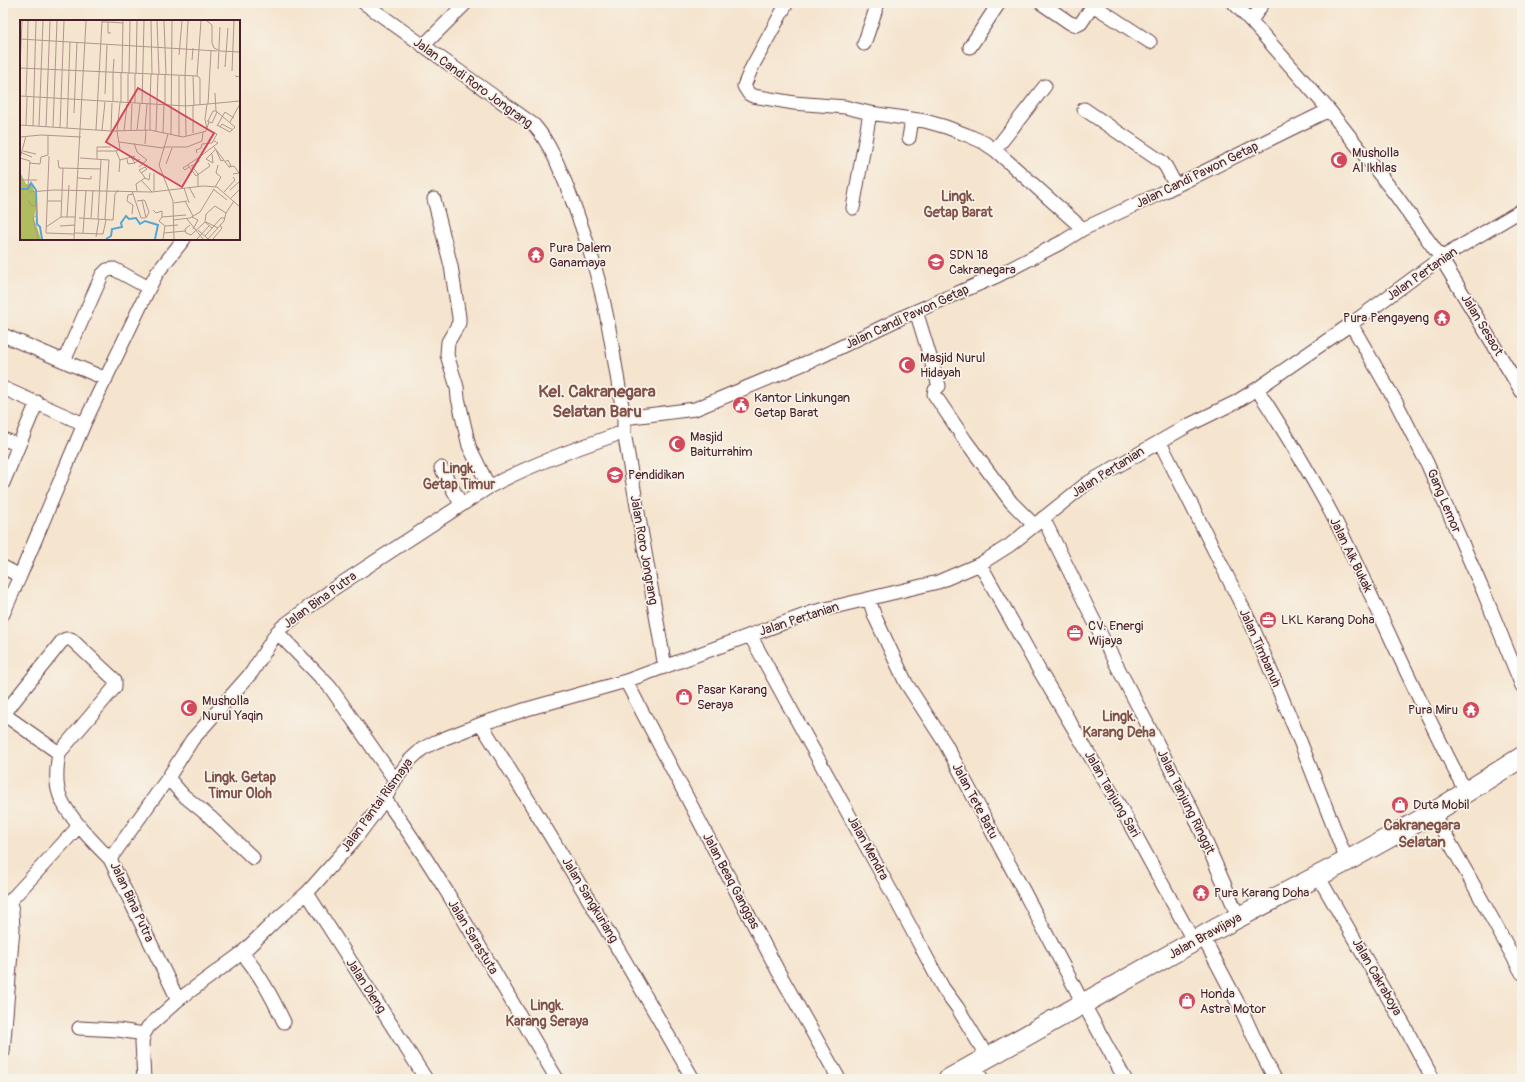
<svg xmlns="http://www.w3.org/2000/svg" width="1525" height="1082" font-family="Pangolin,sans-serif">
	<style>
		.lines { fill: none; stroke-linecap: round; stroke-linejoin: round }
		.street-casing { stroke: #643d43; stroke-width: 15 }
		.primary-casing { stroke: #643d43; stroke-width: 22 }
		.street { stroke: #fff; stroke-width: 13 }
		.primary { stroke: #fff; stroke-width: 20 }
		.labels { text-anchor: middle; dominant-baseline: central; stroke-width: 3.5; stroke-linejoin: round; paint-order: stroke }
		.street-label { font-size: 13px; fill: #4a1f2b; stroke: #f7f3e8 }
		.poi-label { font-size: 13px; fill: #4a1f2b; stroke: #f7f3e8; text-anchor: start }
		.neighbourhood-label { font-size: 14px; font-weight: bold; fill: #82514a; stroke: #f7f3e8 }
		.quarter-label { font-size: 15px; font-weight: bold; fill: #82514a; stroke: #f7f3e8 }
		.district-label { font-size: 17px; font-weight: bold; fill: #82514a; stroke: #f7f3e8 }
		.inset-river { fill: none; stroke: #58a5d1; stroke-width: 2 }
		.inset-road { fill: none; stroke: #b1958d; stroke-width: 1 }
		.view { fill: #d1495b; fill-opacity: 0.15; stroke: #d1495b; stroke-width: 2 }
		.inset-edge { fill: none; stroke: #4a1f2b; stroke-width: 2 }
	</style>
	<rect width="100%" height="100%" fill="#f7f3e8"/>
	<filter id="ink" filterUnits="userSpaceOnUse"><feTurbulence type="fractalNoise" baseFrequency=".025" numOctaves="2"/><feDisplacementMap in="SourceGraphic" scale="8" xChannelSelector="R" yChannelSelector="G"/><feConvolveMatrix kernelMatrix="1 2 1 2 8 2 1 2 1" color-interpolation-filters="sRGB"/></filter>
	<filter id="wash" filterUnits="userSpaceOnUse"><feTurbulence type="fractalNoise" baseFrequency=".012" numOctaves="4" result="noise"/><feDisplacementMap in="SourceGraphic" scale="16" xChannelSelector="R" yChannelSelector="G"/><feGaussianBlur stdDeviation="0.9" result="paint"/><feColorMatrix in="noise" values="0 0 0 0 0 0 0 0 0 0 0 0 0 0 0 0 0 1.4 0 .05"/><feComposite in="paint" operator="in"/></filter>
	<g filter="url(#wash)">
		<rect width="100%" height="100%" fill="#f5e4ce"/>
	</g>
	<g filter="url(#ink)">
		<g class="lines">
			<g class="street-casing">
				<path id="street" d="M 364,3 L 534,125 C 550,143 560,169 569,192 C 584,231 598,272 606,313 C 613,348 618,383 624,418 L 624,432 L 665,667
					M 787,3 L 752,67 L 744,86 L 749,94 L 753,96 L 794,103 L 845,107 L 870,113 L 925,121 L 946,127 L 967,135 L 983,142 L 995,150 L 1083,229
					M 1041,3 L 1070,23 L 1077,25 L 1081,23 L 1091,8 L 1096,7 L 1150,42
					M 1234,3 L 1251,21
					M 1263,3 L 1251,21 L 1329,110 L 1395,194 L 1441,258 L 1522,392
					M 864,44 L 878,3
					M 423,46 L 466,3
					M 970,47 L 999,3
					M 1084,109 L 1162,162 L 1166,167 L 1176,186
					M 909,138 L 912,119
					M 995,150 L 1045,86
					M 434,199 L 451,266 L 459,317 L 459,323 L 448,342 L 447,355 L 457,387 L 458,398 L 469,446 L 489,487
					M 853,208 L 870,113
					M 149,288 L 157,273 L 184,239
					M 916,311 L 939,386 L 935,390 L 934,394 L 965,440 L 1011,502 L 1034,525
					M 1351,324 L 1397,404 L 1427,463 L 1484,593 L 1522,686
					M 3,335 L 106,379
					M 3,388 L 84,424
					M 1257,389 C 1288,437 1318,485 1343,536 C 1384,621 1421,708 1466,792
					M 624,418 L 695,409 L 820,357 L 905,316 L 997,276 L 1064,241 L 1083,229 L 1161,193 L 1329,110
					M 3,439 L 19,445
					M 1160,442 L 1253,628 L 1300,741 L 1347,861
					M 441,468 L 461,504
					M 3,483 L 37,402
					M 1043,518 L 1102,637 L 1192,810 L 1239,918
					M 980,564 L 1039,670 L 1122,810 L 1194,942
					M 3,567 L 20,576 L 3,614
					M 20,576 L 84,424 L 149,288 L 114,269 L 107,270 L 102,275 L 64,361
					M 869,599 L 875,617 L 906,683 L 945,743 L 1083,1003 L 1125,1079
					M 277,632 L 330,687 L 395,780
					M 750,635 L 897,902 L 943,988 L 957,1007 L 988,1058
					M 626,681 L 778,971 L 839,1079
					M 481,724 C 555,841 625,959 693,1079
					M 59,753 L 9,718 L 6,713 L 7,710 L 62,641 L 66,639 L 71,639 L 115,680 L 115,687 L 59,753 C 57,766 55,781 59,793 C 64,813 95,844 110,859
					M 168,778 L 183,795 L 210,817 L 253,858
					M 385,799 C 449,887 501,985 557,1079
					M 1433,813 L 1468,875 L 1522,973
					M 1318,876 L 1405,1027 L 1433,1079
					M 307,893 L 426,1079
					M 10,901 L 79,826
					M 1203,937 L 1241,1009 L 1257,1044 L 1275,1079
					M 242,953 C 260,974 272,997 284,1022
					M 178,1000 L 110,859 L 168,778 L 192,740 L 252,672 L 277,632 L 282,627 L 333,589 L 489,487 C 532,464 577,448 624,432
					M 79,1028 L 118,1030 L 144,1034
					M 3,1052 L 13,928 L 12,912 L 10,901
					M 974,1066 L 982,1079
					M 144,1079 L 142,1042 L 144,1034 L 148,1027 L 178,1000 L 242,953 L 277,919 L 307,893 L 355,839 L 385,799 L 395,780 L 410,760 L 422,749 L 435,742 L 481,724 L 527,709 L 626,681 L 813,612 L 938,582 L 980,564 L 1010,545 L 1086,484 L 1187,426 L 1236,402 L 1257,389 L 1351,324 L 1441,258 L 1522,210"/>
			</g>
			<g class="primary-casing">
				<path id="primary" d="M 949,1079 L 1216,929 L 1347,861 L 1433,813 L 1522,757"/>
			</g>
			<use href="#street" class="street"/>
			<use href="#primary" class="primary"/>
		</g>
	</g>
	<defs>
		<g id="mosque-disc" transform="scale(0.9)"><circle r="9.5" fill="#d1495b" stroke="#f7f3e8"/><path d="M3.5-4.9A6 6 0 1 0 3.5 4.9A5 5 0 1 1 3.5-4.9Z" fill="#fff"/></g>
		<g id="temple-disc" transform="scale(0.9)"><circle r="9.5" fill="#d1495b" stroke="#f7f3e8"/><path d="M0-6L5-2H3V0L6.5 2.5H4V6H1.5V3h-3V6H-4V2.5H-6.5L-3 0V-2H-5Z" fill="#fff"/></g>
		<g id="school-disc" transform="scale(0.9)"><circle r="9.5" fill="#d1495b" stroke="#f7f3e8"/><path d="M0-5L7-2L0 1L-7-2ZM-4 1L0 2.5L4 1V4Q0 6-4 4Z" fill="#fff"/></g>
		<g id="civic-disc" transform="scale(0.9)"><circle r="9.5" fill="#d1495b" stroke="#f7f3e8"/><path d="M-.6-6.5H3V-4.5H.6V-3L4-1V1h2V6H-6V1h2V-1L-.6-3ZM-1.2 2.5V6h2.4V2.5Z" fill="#fff"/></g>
		<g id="office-disc" transform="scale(0.9)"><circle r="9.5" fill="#d1495b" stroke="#f7f3e8"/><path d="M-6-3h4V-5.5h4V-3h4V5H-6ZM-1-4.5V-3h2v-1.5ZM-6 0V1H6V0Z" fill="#fff"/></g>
		<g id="shop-disc" transform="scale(0.9)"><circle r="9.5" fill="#d1495b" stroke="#f7f3e8"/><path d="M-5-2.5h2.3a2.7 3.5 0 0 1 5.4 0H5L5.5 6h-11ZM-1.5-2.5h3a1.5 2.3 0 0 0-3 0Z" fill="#fff"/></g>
	</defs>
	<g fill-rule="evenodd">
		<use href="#mosque-disc" x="1339" y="160"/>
		<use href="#temple-disc" x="536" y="255"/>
		<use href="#school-disc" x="936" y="262"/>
		<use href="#temple-disc" x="1442" y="318"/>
		<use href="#mosque-disc" x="907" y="365"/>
		<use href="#civic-disc" x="741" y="405"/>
		<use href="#mosque-disc" x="677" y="444"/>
		<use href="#school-disc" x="615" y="475"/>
		<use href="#office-disc" x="1268" y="620"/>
		<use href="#office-disc" x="1075" y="633"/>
		<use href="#shop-disc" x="684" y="697"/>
		<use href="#mosque-disc" x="189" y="708"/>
		<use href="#temple-disc" x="1471" y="710"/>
		<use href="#shop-disc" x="1400" y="805"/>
		<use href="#temple-disc" x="1201" y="893"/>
		<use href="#shop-disc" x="1187" y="1001"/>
	</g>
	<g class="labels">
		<g class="street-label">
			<text transform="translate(473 83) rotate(36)">Jalan Candi Roro Jongrang</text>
			<text transform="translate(1197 175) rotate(-26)">Jalan Candi Pawon Getap</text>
			<text transform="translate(1422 274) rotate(-35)">Jalan Pertanian</text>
			<text transform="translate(907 317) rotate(-25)">Jalan Candi Pawon Getap</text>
			<text transform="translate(1482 325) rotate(59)">Jalan Sesaot</text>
			<text transform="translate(1108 472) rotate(-32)">Jalan Pertanian</text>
			<text transform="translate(1444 501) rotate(67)">Gang Lemor</text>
			<text transform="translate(644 550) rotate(80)">Jalan Roro Jongrang</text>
			<text transform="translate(1351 555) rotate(64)">Jalan Aik Bukak</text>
			<text transform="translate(320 600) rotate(-36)">Jalan Bina Putra</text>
			<text transform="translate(799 619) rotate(-18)">Jalan Pertanian</text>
			<text transform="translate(1260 648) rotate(66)">Jalan Timbanuh</text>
			<text transform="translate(1112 794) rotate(60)">Jalan Tanjung Sari</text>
			<text transform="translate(975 801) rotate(62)">Jalan Tete Batu</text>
			<text transform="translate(1186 802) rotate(64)">Jalan Tanjung Ringgit</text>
			<text transform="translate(377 805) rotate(-54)">Jalan Pantai Rismaya</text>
			<text transform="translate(868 848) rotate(61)">Jalan Mendra</text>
			<text transform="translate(731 881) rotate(62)">Jalan Beaq Ganggas</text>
			<text transform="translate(590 900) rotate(59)">Jalan Sangkuriang</text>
			<text transform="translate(132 902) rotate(65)">Jalan Bina Putra</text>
			<text transform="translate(1205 936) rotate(-29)">Jalan Brawijaya</text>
			<text transform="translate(473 937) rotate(59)">Jalan Sarastuta</text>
			<text transform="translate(1377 977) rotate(60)">Jalan Cakraboya</text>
			<text transform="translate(366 986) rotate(57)">Jalan Dieng</text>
		</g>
		<g class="poi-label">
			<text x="1352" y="153">Musholla<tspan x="1352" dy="15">Al Ikhlas</tspan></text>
			<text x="549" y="248">Pura Dalem<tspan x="549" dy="15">Ganamaya</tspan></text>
			<text x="949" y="255">SDN 18<tspan x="949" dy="15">Cakranegara</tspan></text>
			<text x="1429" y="318" text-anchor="end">Pura Pengayeng</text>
			<text x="920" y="358">Masjid Nurul<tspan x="920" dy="15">Hidayah</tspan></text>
			<text x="754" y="398">Kantor Linkungan<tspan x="754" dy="15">Getap Barat</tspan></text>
			<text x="690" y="437">Masjid<tspan x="690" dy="15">Baiturrahim</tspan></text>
			<text x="628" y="475">Pendidikan</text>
			<text x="1281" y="620">LKL Karang Doha</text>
			<text x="1088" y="626">CV. Energi<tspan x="1088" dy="15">Wijaya</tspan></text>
			<text x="697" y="690">Pasar Karang<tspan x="697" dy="15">Seraya</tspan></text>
			<text x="202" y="701">Musholla<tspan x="202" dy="15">Nurul Yaqin</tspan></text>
			<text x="1458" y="710" text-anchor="end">Pura Miru</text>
			<text x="1413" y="805">Duta Mobil</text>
			<text x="1214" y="893">Pura Karang Doha</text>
			<text x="1200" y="994">Honda<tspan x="1200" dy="15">Astra Motor</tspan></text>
		</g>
		<g class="neighbourhood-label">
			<text x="958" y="196">Lingk.<tspan x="958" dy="16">Getap Barat</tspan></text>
			<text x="459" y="468">Lingk.<tspan x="459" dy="16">Getap Timur</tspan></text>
			<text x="1119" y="716">Lingk.<tspan x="1119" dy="16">Karang Deha</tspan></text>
			<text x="240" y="777">Lingk. Getap<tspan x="240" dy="16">Timur Oloh</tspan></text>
			<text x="547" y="1005">Lingk.<tspan x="547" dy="16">Karang Seraya</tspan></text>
		</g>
		<g class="quarter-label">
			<text x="1422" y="825">Cakranegara<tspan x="1422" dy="17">Selatan</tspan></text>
		</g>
		<g class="district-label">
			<text x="597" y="391">Kel. Cakranegara<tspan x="597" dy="20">Selatan Baru</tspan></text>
		</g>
	</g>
	<g transform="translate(20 20)">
		<rect width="220" height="220" fill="#f5e4ce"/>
		<path d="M 0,152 L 6,164 L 12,165 L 17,179 L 14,199 L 21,219 L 0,219 Z" fill="#b0bd5e"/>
		<path class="inset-river" d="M 0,169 L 8,169 L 11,163 L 16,170 L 17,204 L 20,207 L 22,219M 86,219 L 91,216 L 92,209 L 102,207 L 101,203 L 106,196 L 109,199 L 116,198 L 120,204 L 125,201 L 138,205 L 135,219"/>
		<path class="inset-road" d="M 131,1 L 132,54M 137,1 L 139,54M 144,1 L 146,55M 187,1 L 192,5 L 192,23 L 194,28 L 200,31 L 220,32M 82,2 L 88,2 L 88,13 L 91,13M 88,2 L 103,3M 0,19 L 197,31M 159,35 L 162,1M 172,40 L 173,28M 205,47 L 208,8M 0,48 L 177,56M 0,48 L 2,1M 7,48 L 8,1M 198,49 L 200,7M 212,51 L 214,1M 93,53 L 94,39M 102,53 L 103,1M 109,54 L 110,1M 116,54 L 117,1M 145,55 L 145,85M 165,56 L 166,116M 165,56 L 168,1M 173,56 L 174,85M 177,56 L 181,1M 177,56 L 180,58 L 180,85M 215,56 L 220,57 L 220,64M 195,73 L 196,91 L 215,107 L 210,112 L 197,105M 85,74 L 87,25M 0,76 L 166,86 L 220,81M 6,76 L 7,48M 93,82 L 93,53M 101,83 L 101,53M 108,83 L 108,54M 115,83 L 115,54M 122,84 L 124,1M 130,84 L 131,54M 188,84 L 191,31M 173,85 L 173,113M 54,93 L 57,23M 187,101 L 192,103 L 197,92M 188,101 L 193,91 L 196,91M 210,102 L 220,84M 0,105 L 91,111 L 130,110 L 163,117 L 183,112M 6,105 L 7,77M 13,106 L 16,1M 19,106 L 23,1M 197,106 L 205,92 L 214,98M 26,107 L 30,1M 33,107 L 37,1M 200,107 L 202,104 L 213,110M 40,108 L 44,1M 47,108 L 50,22M 187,109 L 185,99 L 187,84M 76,110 L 82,1M 82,110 L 85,82M 111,110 L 112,84M 117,110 L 120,84M 125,110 L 127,84M 130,110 L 130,84M 91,111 L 92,83M 104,111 L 107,84M 136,111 L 138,54M 183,112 L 186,111 L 189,102M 143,113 L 144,85M 148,114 L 139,145 L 153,181 L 154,219M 151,114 L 152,1M 0,117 L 21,115 L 61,117M 159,117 L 159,56M 99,122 L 143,128M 188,122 L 194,113 L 197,114M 114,123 L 117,132 L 127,140 L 119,147M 125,124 L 126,110M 182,124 L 192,123 L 197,114M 143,127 L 167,127 L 182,121 L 183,112M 194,127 L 209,147 L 211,146 L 208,140 L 205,142M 196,130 L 201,141 L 204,140M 3,131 L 16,134M 77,131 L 96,131M 0,132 L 12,137M 177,133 L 176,130 L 181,128 L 182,124M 192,134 L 193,143 L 186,139 L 196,129M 29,136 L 26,213 L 54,214M 111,137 L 115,143 L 120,139M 0,138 L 10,141 L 8,167M 0,138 L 6,116M 60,138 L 89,140 L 85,199M 77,139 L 77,127 L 91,127M 107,139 L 108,144 L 115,143M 38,140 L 39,148 L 81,149M 100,140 L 115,136M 9,143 L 20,144 L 21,137 L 28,135 L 28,115M 146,144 L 152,128M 168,145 L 176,156 L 190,146 L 188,143M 171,145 L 178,154 L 178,166M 172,146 L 179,141 L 178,138 L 198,123 L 194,121M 169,147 L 165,150 L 163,148 L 178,138M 209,147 L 214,146 L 219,153 L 213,154M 43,148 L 41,197 L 55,197M 99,152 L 100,140 L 96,131 L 100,129 L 97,111 L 100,83M 121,153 L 127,149 L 125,147 L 119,150 L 123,155 L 125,158M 134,153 L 134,171M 58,158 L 71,159 L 71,156M 0,160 L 17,160M 122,161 L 132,172M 169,167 L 175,178M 195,167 L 201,157 L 196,153 L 198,145M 164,168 L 169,183M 193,169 L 207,180M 210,170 L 220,161M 15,171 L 17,195 L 13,198 L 18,219M 112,171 L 121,198 L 125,198M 117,171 L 116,164 L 125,158 L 129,160 L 130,153M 9,172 L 34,170 L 132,172 L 183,166 L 197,167 L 220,187M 204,172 L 215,160 L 213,157M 211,178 L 220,169M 8,180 L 12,186 L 17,185M 27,181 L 41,181M 117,181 L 124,180 L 125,181 L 129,192 L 126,198 L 122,180M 165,181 L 173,196M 154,183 L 167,181M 133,190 L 136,193 L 142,191 L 142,197M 112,194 L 113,185 L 107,181 L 108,175 L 113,174M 47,197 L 49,165M 172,197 L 178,200 L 173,209M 59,198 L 93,200 L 95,174 L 98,170M 71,198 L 73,170M 78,199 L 81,139M 167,199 L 183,219M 153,200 L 170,198 L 180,192 L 194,169M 185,202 L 186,194 L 195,186 L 206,193M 186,202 L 198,208M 158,205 L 145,206 L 139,201 L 142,197 L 166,195M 170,205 L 165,209 L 166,213 L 171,215 L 185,202 L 192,208M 40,206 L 55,205M 26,207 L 41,197M 178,210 L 188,219M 55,213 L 83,214 L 86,200M 63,213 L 66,170M 144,213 L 165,211M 185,216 L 201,198 L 205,198M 76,217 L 79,199M 54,219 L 66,1M 143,219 L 145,206M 177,219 L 189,206M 188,219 L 204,201 L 206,193 L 214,181M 193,219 L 202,208 L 200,205"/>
		<path class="view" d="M 118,68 L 194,113 L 162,167 L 86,122 Z"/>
		<rect width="220" height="220" class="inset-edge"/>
	</g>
	<rect width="1525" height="1082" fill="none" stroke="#f7f3e8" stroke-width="16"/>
</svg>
